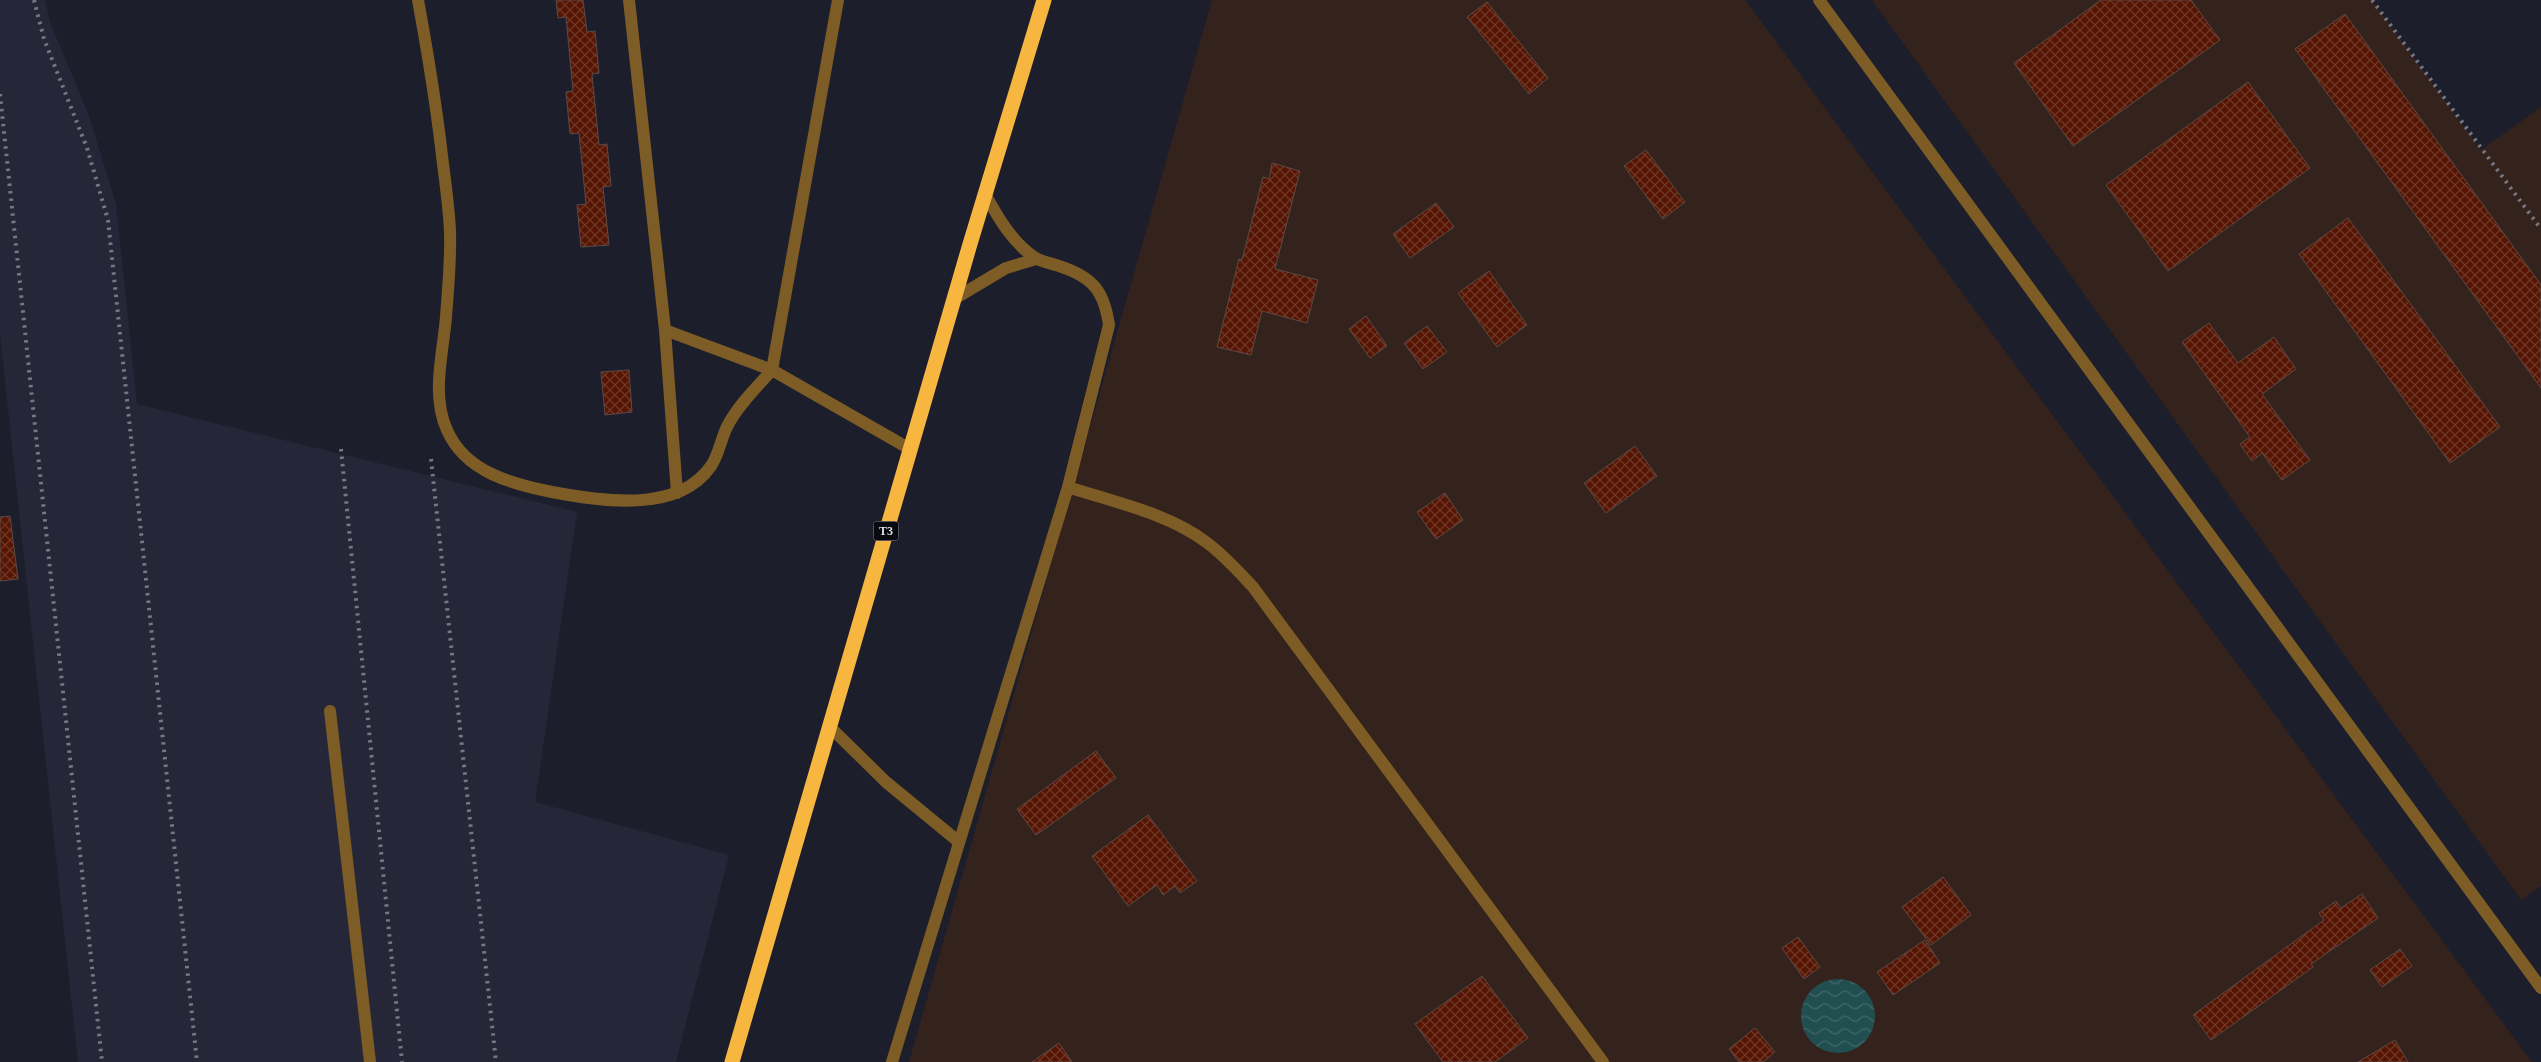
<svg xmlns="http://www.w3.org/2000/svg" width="2541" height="1062" font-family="'Times New Roman',serif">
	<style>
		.built { fill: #252739 }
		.industrial { fill: #34221c }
		.water { fill: url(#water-waves) }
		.building { fill: url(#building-cross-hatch); stroke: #5b4a45 }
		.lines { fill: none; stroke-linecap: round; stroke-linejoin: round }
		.minor { stroke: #7d5d25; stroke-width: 12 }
		.highway { stroke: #f6b640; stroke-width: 15 }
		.rail { stroke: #767783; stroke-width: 4; stroke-dasharray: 2.5 5; stroke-linecap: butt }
		.labels { text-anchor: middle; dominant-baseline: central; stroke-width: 5; stroke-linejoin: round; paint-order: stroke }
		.shield { fill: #08090e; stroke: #9e9fa7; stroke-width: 1 }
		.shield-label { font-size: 12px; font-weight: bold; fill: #dedfe8 }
	</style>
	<defs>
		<pattern id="water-waves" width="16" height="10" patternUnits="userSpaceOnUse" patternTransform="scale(1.25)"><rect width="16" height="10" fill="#214f51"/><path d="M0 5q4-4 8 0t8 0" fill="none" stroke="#41686a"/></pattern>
		<pattern id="building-cross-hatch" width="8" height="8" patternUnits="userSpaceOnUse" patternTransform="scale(1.25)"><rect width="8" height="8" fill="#561503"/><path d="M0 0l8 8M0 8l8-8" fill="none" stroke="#6e3728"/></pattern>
	</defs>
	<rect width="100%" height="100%" fill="#1d1e2b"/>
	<path class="built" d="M 0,0 L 45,0 L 50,22 L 89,116 L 116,204 L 137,404 L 577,512 L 535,802 L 729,855 L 676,1062 L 78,1062 L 0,334 Z"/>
	<path class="industrial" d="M 1212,0 L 1745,0 L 2532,1062 L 909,1062 Z
		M 1872,0 L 2372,0 L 2481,150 L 2541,107 L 2541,886 L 2521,900 Z"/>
	<path class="water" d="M1801 1016a37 37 0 1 1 74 0a37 37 0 1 1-74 0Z"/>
	<path class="building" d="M 556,0 L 583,0 L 587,32 L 595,31 L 599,73 L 592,74 L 599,145 L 607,144 L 611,186 L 603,187 L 609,245 L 581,247 L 577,205 L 586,204 L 579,133 L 570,134 L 566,92 L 573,91 L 566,17 L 558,18 Z
		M 2101,0 L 2191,0 L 2220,40 L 2073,146 L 2014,63 Z
		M 1487,2 L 1548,78 L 1529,94 L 1467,17 Z
		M 2345,14 L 2541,285 L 2541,388 L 2295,49 Z
		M 2248,82 L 2310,168 L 2168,271 L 2106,185 Z
		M 1646,150 L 1685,202 L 1663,219 L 1624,166 Z
		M 1272,163 L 1300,171 L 1275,269 L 1318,280 L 1307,323 L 1262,311 L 1251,355 L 1217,347 L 1239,259 L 1242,260 L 1263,177 L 1269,179 Z
		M 1436,203 L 1454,227 L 1410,258 L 1393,234 Z
		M 2348,218 L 2500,427 L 2450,463 L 2299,254 Z
		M 1489,271 L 1527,325 L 1497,347 L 1458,293 Z
		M 1366,316 L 1387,346 L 1370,358 L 1349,329 Z
		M 2209,323 L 2238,363 L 2274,337 L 2296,369 L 2262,394 L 2310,460 L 2282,480 L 2262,453 L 2252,461 L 2240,444 L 2250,437 L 2182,342 Z
		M 1427,326 L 1447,352 L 1423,369 L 1404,343 Z
		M 629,370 L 632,412 L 605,415 L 601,372 Z
		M 1635,446 L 1657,476 L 1606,513 L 1584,483 Z
		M 1445,493 L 1463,520 L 1436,539 L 1417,512 Z
		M 10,516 L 18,579 L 0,581 L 0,517 Z
		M 1096,751 L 1116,778 L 1036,835 L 1017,809 Z
		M 1148,815 L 1197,881 L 1180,893 L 1175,886 L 1163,895 L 1157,885 L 1128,906 L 1092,856 Z
		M 1943,877 L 1971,915 L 1931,945 L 1902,907 Z
		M 2362,894 L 2378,918 L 2311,964 L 2313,967 L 2211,1040 L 2193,1015 L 2324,920 L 2319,913 L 2336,901 L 2341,908 Z
		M 1798,937 L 1820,967 L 1804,979 L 1782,948 Z
		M 1925,940 L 1940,963 L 1893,995 L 1877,972 Z
		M 2400,949 L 2412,966 L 2382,987 L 2370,970 Z
		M 1482,976 L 1528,1038 L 1495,1062 L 1443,1062 L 1415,1024 Z
		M 1755,1028 L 1775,1052 L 1763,1062 L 1739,1062 L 1729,1049 Z
		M 2395,1040 L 2408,1062 L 2358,1062 Z
		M 1059,1043 L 1072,1062 L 1032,1062 Z"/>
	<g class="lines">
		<path class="minor" d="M 418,0 C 427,49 435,98 441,147 C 444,175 449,204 450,232 C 451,260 448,289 446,317 C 443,354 431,395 447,430 C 465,472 512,484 552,492 C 601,501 678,514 711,466 C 720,453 721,436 729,423 C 740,403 757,387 772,370 L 665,330
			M 629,0 L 665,330 L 677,493
			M 838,0 L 772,370 L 910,449
			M 1819,0 L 2541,988
			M 954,299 L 1006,268 L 1036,259
			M 1068,487 C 1113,502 1168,513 1206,542 C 1224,555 1238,571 1253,587 L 1603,1062
			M 330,711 L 370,1062
			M 830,727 L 886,782 L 959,842
			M 892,1062 L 1068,487 L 1109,325 C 1104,291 1093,277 1059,266 C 1051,263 1041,262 1034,257 C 1011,241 998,217 985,194"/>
		<path class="highway" d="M 732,1062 L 970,244 L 1044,0"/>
		<path class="rail" d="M 34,0 L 44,39 L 87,148 L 108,220 L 197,1062
			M 2372,0 L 2541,229
			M 0,94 L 102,1062
			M 341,449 L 402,1062
			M 431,459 L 496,1062"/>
	</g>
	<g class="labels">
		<rect class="shield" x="873.5" y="521.5" width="25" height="19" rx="4"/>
		<g class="shield-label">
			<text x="886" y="531">T3</text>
		</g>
	</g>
</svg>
